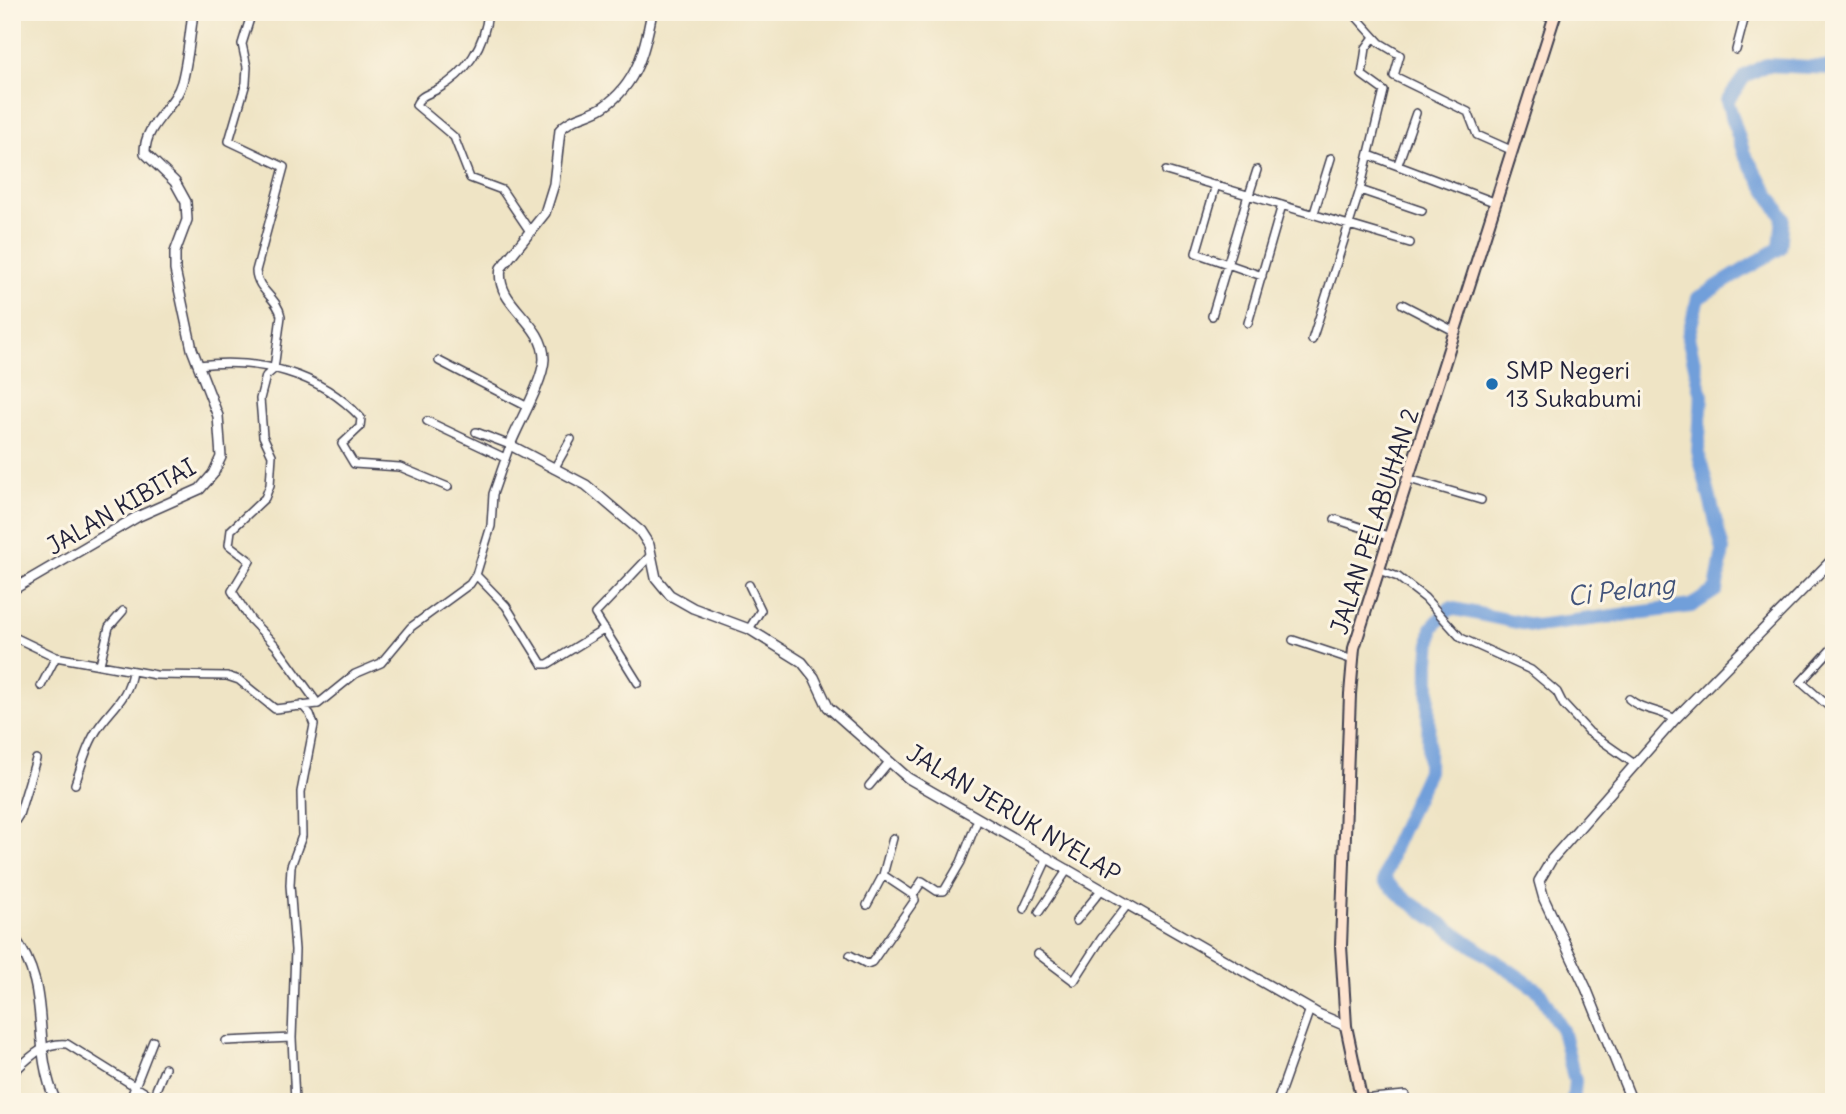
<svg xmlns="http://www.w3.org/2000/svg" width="1846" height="1114" font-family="Delius,sans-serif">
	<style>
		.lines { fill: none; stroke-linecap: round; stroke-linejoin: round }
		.river { stroke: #719fda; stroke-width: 14 }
		.minor-casing { stroke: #413f50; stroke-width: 10 }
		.tertiary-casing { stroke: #413f50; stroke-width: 12 }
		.secondary-casing { stroke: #413f50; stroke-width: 14 }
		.minor { stroke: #fff; stroke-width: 7 }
		.tertiary { stroke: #fff; stroke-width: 9 }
		.secondary { stroke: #fde4d0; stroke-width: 10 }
		.poi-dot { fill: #1f6fb2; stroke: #fcf5e5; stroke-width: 2.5 }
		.labels { text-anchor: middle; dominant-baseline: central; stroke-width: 6; stroke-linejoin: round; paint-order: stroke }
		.poi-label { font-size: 24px; fill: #22223b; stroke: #fcf5e5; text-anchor: start }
		.street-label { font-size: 24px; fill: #22223b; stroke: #fcf5e5 }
		.water-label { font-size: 26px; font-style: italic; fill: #42547b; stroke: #fcf5e5 }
	</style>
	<rect width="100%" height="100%" fill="#fcf5e5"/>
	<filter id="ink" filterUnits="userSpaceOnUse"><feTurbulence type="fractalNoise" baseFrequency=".0143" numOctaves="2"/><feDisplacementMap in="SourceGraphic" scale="14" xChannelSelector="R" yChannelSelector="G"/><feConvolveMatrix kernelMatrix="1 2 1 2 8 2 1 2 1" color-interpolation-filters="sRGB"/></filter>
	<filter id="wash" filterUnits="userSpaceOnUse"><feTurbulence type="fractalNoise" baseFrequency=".00686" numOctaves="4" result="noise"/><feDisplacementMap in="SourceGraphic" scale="28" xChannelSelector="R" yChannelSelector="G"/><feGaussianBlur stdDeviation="1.57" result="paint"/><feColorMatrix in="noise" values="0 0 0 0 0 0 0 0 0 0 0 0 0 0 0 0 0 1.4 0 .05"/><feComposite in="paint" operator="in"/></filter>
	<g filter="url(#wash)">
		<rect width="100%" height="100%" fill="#efe4c5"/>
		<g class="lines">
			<path class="river" d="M 1573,1102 L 1575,1081 L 1562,1030 L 1539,991 L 1405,899 L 1384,880 L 1393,848 L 1428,771 L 1429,661 L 1432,628 L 1450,608 L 1536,626 L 1691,606 L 1716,590 L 1723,550 L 1698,451 L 1702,396 L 1688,337 L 1698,298 L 1780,248 L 1783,217 L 1744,154 L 1727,101 L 1745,76 L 1766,65 L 1834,68"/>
		</g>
	</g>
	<g filter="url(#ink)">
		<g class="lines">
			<g class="minor-casing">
				<path id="minor" d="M 252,12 L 242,44 L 247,67 L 246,83 L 229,141 L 284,167 L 256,271 C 257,290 278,298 281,316 L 274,369 L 266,376 L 260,399 L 263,436 L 272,455 L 270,485 L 265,498 L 231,530 L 229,545 L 250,561 L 232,591 L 250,619 L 276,646 L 318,704
					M 488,12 C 485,45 467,73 438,89 C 429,94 420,95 416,105 L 454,137 L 470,178 L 502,190 L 531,233
					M 1352,12 L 1380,43 L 1400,55 L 1394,76 L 1468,112 L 1477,135 L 1511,150
					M 1536,12 L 1554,18
					M 1736,50 L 1746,12
					M 1369,155 L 1494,202
					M 1398,164 L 1416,113
					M 1166,171 L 1410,243
					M 1216,185 L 1196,253 L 1262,276
					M 1360,190 L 1422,211
					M 1249,195 L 1257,170
					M 1314,213 L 1331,158
					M 1402,304 L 1456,332
					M 1212,316 L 1248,195
					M 1248,323 L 1282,205
					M 1312,340 L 1360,190 L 1384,91 L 1362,75 L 1366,48 L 1374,37
					M 439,361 L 526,406
					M 198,365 C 258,358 319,372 361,418 L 360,427 L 342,444 L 354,464 L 400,467 L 448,487
					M 427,421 L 505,458
					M 554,469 L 571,439
					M 1409,479 L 1481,500
					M 1335,519 L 1391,537
					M 1379,570 L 1398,577 L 1425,598 L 1461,638 L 1531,670 L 1557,692 L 1563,704 L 1589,732 L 1636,765
					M 476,575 L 506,606 L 542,664 L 548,664 L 605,629
					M 749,629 L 761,610 L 749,585
					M 12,636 L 56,657 L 156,675 L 227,676 L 239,680 L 275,709 L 318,704 L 355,674 L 381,663 L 411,627 L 470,584 L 476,575 L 491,526 L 493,494 L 510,445 L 476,432
					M 1293,640 L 1353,660
					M 1834,646 L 1801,682 L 1834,711
					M 100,664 L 109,627 L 123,611
					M 638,683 L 595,614 L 651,555
					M 41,686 L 56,657
					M 1629,699 C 1643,711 1658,709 1675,719
					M 75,784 C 82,765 87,744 99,727 C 112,708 129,697 132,671
					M 869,786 L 889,762
					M 12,826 L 19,815 L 36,759
					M 883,875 L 913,895
					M 867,905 L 883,875 L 893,838
					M 1024,909 L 1048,857
					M 1039,912 L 1068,869
					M 1076,921 L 1102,889
					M 1038,954 L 1074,981 L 1101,939 L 1128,904
					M 850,955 L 867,964 L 872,962 L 915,900 L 913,895 L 922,881 L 937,891 L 944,891 L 961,862 L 978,819
					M 226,1041 L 292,1038
					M 12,1074 C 28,1059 44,1041 67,1044 L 160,1102
					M 1362,1099 L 1405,1095
					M 129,1102 L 153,1041
					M 151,1102 L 165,1068
					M 295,1102 L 292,1038 L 295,950 L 290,885 L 291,866 L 302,836 L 301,792 L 314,725 L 310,714 L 302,705
					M 1277,1102 L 1310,1009"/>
			</g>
			<g class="tertiary-casing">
				<path id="tertiary" d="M 652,12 C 645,49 637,85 603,107 C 589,116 571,117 560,130 L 554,184 L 545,213 L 501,268 C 494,305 544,321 544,359 C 543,382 519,422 510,445 L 586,485 L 640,531 L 649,545 L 656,578 L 670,595 L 693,608 L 749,629 L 802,662 L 814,677 L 828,707 L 908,778 L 1318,1014 L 1346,1026
					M 12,590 L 137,517 L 200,489 L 213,474 L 221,457 L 218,416 L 192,349 L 175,270 L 175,252 L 187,220 L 186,202 L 175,182 L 145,153 C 144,124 175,108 182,82 C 188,59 190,36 193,12
					M 12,935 C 55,989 29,1042 56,1102
					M 1632,1102 L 1586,988 L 1544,899 L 1539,881 L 1552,859 L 1675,719 L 1834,558"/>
			</g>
			<g class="secondary-casing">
				<path id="secondary" d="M 1362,1102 L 1346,1026 L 1341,946 L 1350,694 L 1354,648 L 1556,12"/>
			</g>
			<use href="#minor" class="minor"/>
			<use href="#tertiary" class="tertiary"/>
			<use href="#secondary" class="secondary"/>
		</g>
	</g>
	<circle class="poi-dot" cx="1492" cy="384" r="7"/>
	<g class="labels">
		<g class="poi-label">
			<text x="1506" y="370">SMP Negeri<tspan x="1506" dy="28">13 Sukabumi</tspan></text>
		</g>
		<g class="street-label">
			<text transform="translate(121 506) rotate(-30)">JALAN KIBITAI</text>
			<text transform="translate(1374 521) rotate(-72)">JALAN PELABUHAN 2</text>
			<text transform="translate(1014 813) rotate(31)">JALAN JERUK NYELAP</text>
		</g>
		<g class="water-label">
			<text transform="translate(1621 590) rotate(-7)">Ci Pelang</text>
		</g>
	</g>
	<rect width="1846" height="1114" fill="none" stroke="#fcf5e5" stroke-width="42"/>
</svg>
